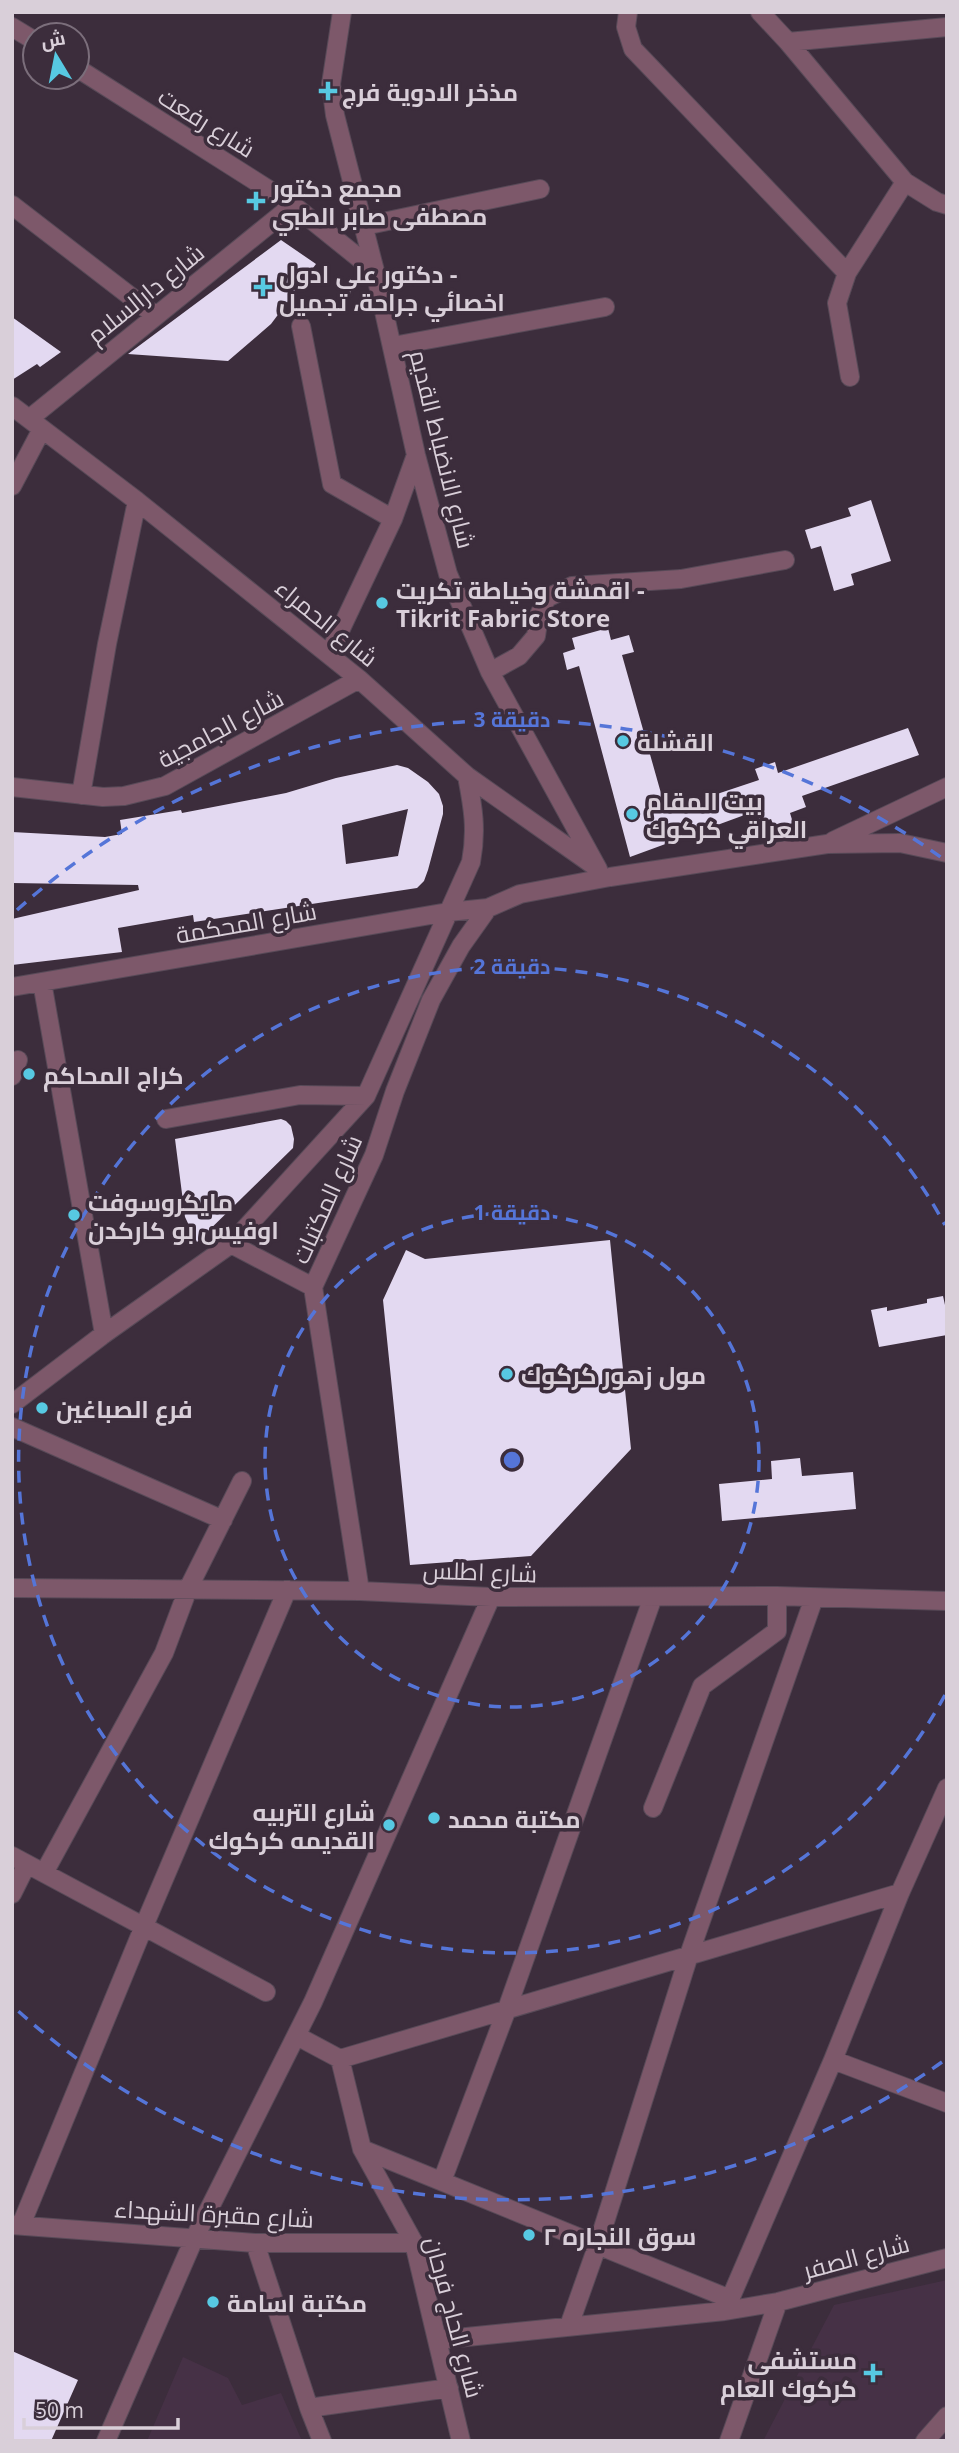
<svg xmlns="http://www.w3.org/2000/svg" width="959" height="2453" font-family="'Open Sans',Cairo,sans-serif">
	<style>
		.built { fill: #463146 }
		.building { fill: #e3d9f1; fill-rule: evenodd }
		.lines { fill: none; stroke-linecap: round; stroke-linejoin: round }
		.minor-casing { stroke: #584a58; stroke-width: 20 }
		.minor { stroke: #7d586a; stroke-width: 18 }
		.ring { fill: none; stroke: #5575d8; stroke-width: 3.5; stroke-dasharray: 12 9 }
		.poi-dot { fill: #57c9e2; stroke: #3c2d3c; stroke-width: 2.5 }
		.labels { text-anchor: middle; dominant-baseline: central; stroke-width: 7; stroke-linejoin: round; paint-order: stroke }
		.poi-label { font-size: 24px; font-weight: bold; fill: #d9cfd9; stroke: #3c2d3c; text-anchor: start }
		.street-label { font-size: 24px; fill: #d9cfd9; stroke: #3c2d3c }
		.centre { fill: #5575d8; stroke: #3c2d3c; stroke-width: 3.5 }
		.ring-label { font-size: 21px; text-anchor: middle; font-weight: bold; fill: #5575d8; stroke: #3c2d3c; stroke-width: 7; stroke-linejoin: round; paint-order: stroke }
	</style>
	<rect width="100%" height="100%" fill="#3c2d3c"/>
	<path class="built" d="M 947,2280 L 947,2441 L 763,2441 L 834,2305 Z
		M 183,2357 L 228,2378 L 242,2405 L 281,2393 L 302,2441 L 147,2441 Z"/>
	<path class="building" d="M 281,240 L 316,264 L 271,324 L 228,361 L 128,354 Z
		M 12,317 L 61,352 L 40,367 L 37,364 L 12,380 Z
		M 871,500 L 891,561 L 851,574 L 854,585 L 834,591 L 821,546 L 811,549 L 805,530 L 851,516 L 848,508 Z
		M 608,628 L 611,640 L 629,635 L 634,652 L 622,655 L 666,811 L 759,780 L 755,769 L 775,762 L 778,773 L 908,728 L 919,755 L 802,796 L 806,807 L 790,813 L 793,823 L 775,829 L 771,819 L 754,824 L 750,813 L 630,857 L 579,666 L 567,670 L 563,653 L 575,649 L 572,638 Z
		M 397,765 L 408,768 L 428,782 L 439,794 L 443,806 L 443,814 L 428,870 L 424,881 L 417,888 L 194,922 L 193,915 L 118,928 L 122,952 L 12,965 L 12,919 L 139,890 L 138,885 L 12,883 L 12,832 L 105,837 L 122,834 L 120,820 L 181,810 L 182,813 L 286,793 L 336,778 ZM 408,809 L 398,856 L 346,864 L 342,825 Z
		M 281,1119 L 286,1121 L 291,1126 L 294,1139 L 293,1148 L 197,1242 L 185,1217 L 175,1139 Z
		M 610,1240 L 631,1449 L 531,1556 L 410,1565 L 383,1300 L 406,1250 L 425,1259 Z
		M 943,1296 L 947,1314 L 947,1335 L 879,1347 L 871,1310 L 887,1307 L 887,1311 L 927,1303 L 927,1299 Z
		M 800,1458 L 802,1476 L 853,1472 L 856,1509 L 722,1521 L 719,1484 L 772,1479 L 771,1461 Z
		M 12,2351 L 78,2380 L 51,2441 L 12,2441 Z"/>
	<g class="lines">
		<g class="minor-casing">
			<path id="minor" d="M 342,12 L 331,84 L 335,115 L 375,271 L 416,455 L 448,574 L 490,672 L 598,869
				M 628,12 L 626,27 L 633,49 L 847,273
				M 760,12 L 788,42 L 905,182 L 937,202 L 947,205
				M 12,27 L 35,41
				M 788,42 L 947,27
				M 77,68 L 293,205 L 375,271
				M 12,205 L 156,316
				M 364,226 L 540,189
				M 301,326 L 332,484 L 393,519
				M 393,346 L 605,307
				M 850,377 L 837,303 L 847,273 L 905,182
				M 12,406 L 137,501 L 359,679 L 467,776 L 593,865
				M 29,419 L 293,205
				M 12,486 L 42,429
				M 329,654 L 393,519 L 416,455
				M 490,672 L 519,656 L 536,636 L 539,615 L 547,598 L 572,586 L 681,579 L 785,560
				M 12,787 L 103,797 L 124,796 L 165,786 L 359,679
				M 81,795 L 107,644 L 137,501
				M 833,841 L 947,787
				M 42,982 L 104,1334
				M 12,987 L 448,912 L 488,908
				M 12,1076 L 18,1060
				M 166,1119 L 300,1095 L 366,1096
				M 231,1244 L 313,1287
				M 12,1404 L 104,1334 L 231,1244 L 366,1096 L 471,862 C 477,830 473,807 467,776
				M 12,1427 L 223,1520
				M 12,1588 L 360,1591 L 491,1597 L 777,1596 L 947,1601
				M 360,1591 L 313,1287 L 374,1155 L 395,1091 L 431,1000 L 461,946 L 488,908 L 520,894 L 610,877 L 827,844 L 900,843 L 947,853
				M 653,1808 L 702,1686 L 777,1631 L 777,1596
				M 12,1856 L 266,1992
				M 44,1873 L 164,1653 L 188,1589 L 242,1481
				M 12,1894 L 27,1864
				M 297,2036 L 340,2059 L 362,2149 L 414,2243 L 461,2441
				M 340,2059 L 900,1893
				M 833,2060 L 947,2103
				M 362,2149 L 730,2299
				M 442,2181 L 507,2009 L 653,1597
				M 12,2225 L 255,2243 L 414,2243
				M 21,2225 L 144,1926 L 287,1590
				M 255,2243 L 309,2408 L 322,2441
				M 725,2311 L 833,2060 L 900,1893 L 947,1788
				M 569,2326 L 598,2244 L 689,1955 L 814,1598
				M 437,2340 L 725,2311 L 778,2302 L 947,2258
				M 309,2408 L 449,2388
				M 106,2441 L 194,2239 L 313,2002 L 491,1597
				M 729,2441 L 778,2302
				M 925,2441 L 947,2416"/>
		</g>
		<use href="#minor" class="minor"/>
	</g>
	<g class="ring">
		<circle cx="512" cy="1460" r="247"/>
		<path d="M945 1695A493 493 0 1 1 945 1225"/>
		<path d="M942 2062A740 740 0 0 1 17 2010M17 910A740 740 0 0 1 942 858"/>
	</g>
	<g class="poi-dot">
		<path d="M324.5 80.5h7v7h7v7h-7v7h-7v-7h-7v-7h7z"/>
		<path d="M252.5 190.5h7v7h7v7h-7v7h-7v-7h-7v-7h7z"/>
		<path d="M259.5 276.5h7v7h7v7h-7v7h-7v-7h-7v-7h7z"/>
		<circle cx="382" cy="603" r="7"/>
		<circle cx="623" cy="741" r="7"/>
		<circle cx="632" cy="814" r="7"/>
		<circle cx="29" cy="1074" r="7"/>
		<circle cx="74" cy="1215" r="7"/>
		<circle cx="507" cy="1374" r="7"/>
		<circle cx="42" cy="1408" r="7"/>
		<circle cx="434" cy="1818" r="7"/>
		<circle cx="389" cy="1825" r="7"/>
		<circle cx="529" cy="2235" r="7"/>
		<circle cx="213" cy="2302" r="7"/>
		<path d="M869.5 2362.5h7v7h7v7h-7v7h-7v-7h-7v-7h7z"/>
	</g>
	<g class="labels">
		<g class="poi-label">
			<text x="342" y="91">مذخر الادوية فرج</text>
			<text x="272" y="187">مجمع دكتور<tspan x="272" dy="28">مصطفى صابر الطبي</tspan></text>
			<text x="279" y="273">دكتور علي ادول -<tspan x="279" dy="28">اخصائي جراحة، تجميل</tspan></text>
			<text x="396" y="589">اقمشة وخياطة تكريت -<tspan x="396" dy="28">Tikrit Fabric Store</tspan></text>
			<text x="637" y="741">القشلة</text>
			<text x="646" y="800">بيت المقام<tspan x="646" dy="28">العراقي كركوك</tspan></text>
			<text x="43" y="1074">كراج المحاكم</text>
			<text x="88" y="1201">مايكروسوفت<tspan x="88" dy="28">اوفيس بو كاركدن</tspan></text>
			<text x="521" y="1374">مول زهور كركوك</text>
			<text x="56" y="1408">فرع الصباغين</text>
			<text x="375" y="1811" text-anchor="end">شارع التربيه<tspan x="375" dy="28">القديمه كركوك</tspan></text>
			<text x="448" y="1818">مكتبة محمد</text>
			<text x="543" y="2235">سوق النجاره ٢</text>
			<text x="227" y="2302">مكتبة اسامة</text>
			<text x="857" y="2359" text-anchor="end">مستشفى<tspan x="857" dy="28">كركوك العام</tspan></text>
		</g>
		<g class="street-label">
			<text transform="translate(207 122) rotate(32)">شارع رفعت</text>
			<text transform="translate(145 293) rotate(-39)">شارع دارالسلام</text>
			<text transform="translate(443 449) rotate(76)">شارع الانضباط القديم</text>
			<text transform="translate(327 622) rotate(39)">شارع الحمراء</text>
			<text transform="translate(220 728) rotate(-28)">شارع الجامجية</text>
			<text transform="translate(246 922) rotate(-10)">شارع المحكمة</text>
			<text transform="translate(326 1199) rotate(-66)">شارع المكتبات</text>
			<text transform="translate(480 1571) rotate(2)">شارع اطلس</text>
			<text transform="translate(214 2213) rotate(3)">شارع مقبرة الشهداء</text>
			<text transform="translate(856 2256) rotate(-15)">شارع الصفر</text>
			<text transform="translate(455 2317) rotate(75)">شارع الحاج فرحان</text>
		</g>
	</g>
	<circle cx="512" cy="1460" r="10" class="centre"/>
	<g class="ring-label">
		<text x="512" y="727">3 دقيقة</text>
		<text x="512" y="974">2 دقيقة</text>
		<text x="512" y="1220">1 دقيقة</text>
	</g>
	<rect width="959" height="2453" fill="none" stroke="#d9cfd9" stroke-width="28"/>
	<g transform="translate(56 56) rotate(350)"><circle r="33" fill="#3c2d3c" stroke="#7b6e7b" stroke-width="2"/>
	<path d="M0-5L12 26L0 18L-12 26Z" fill="#57c9e2"/>
	<text y="-10" font-size="19" font-weight="bold" text-anchor="middle" fill="#d9cfd9">ش</text>
	</g>
	<path d="M24 2418v10h154v-10" fill="none" stroke="#d9cfd9" stroke-width="3.5"/>
	<text x="35" y="2418" font-size="21" fill="#d9cfd9" stroke="#3c2d3c" stroke-width="5" paint-order="stroke">50 m</text>
</svg>
